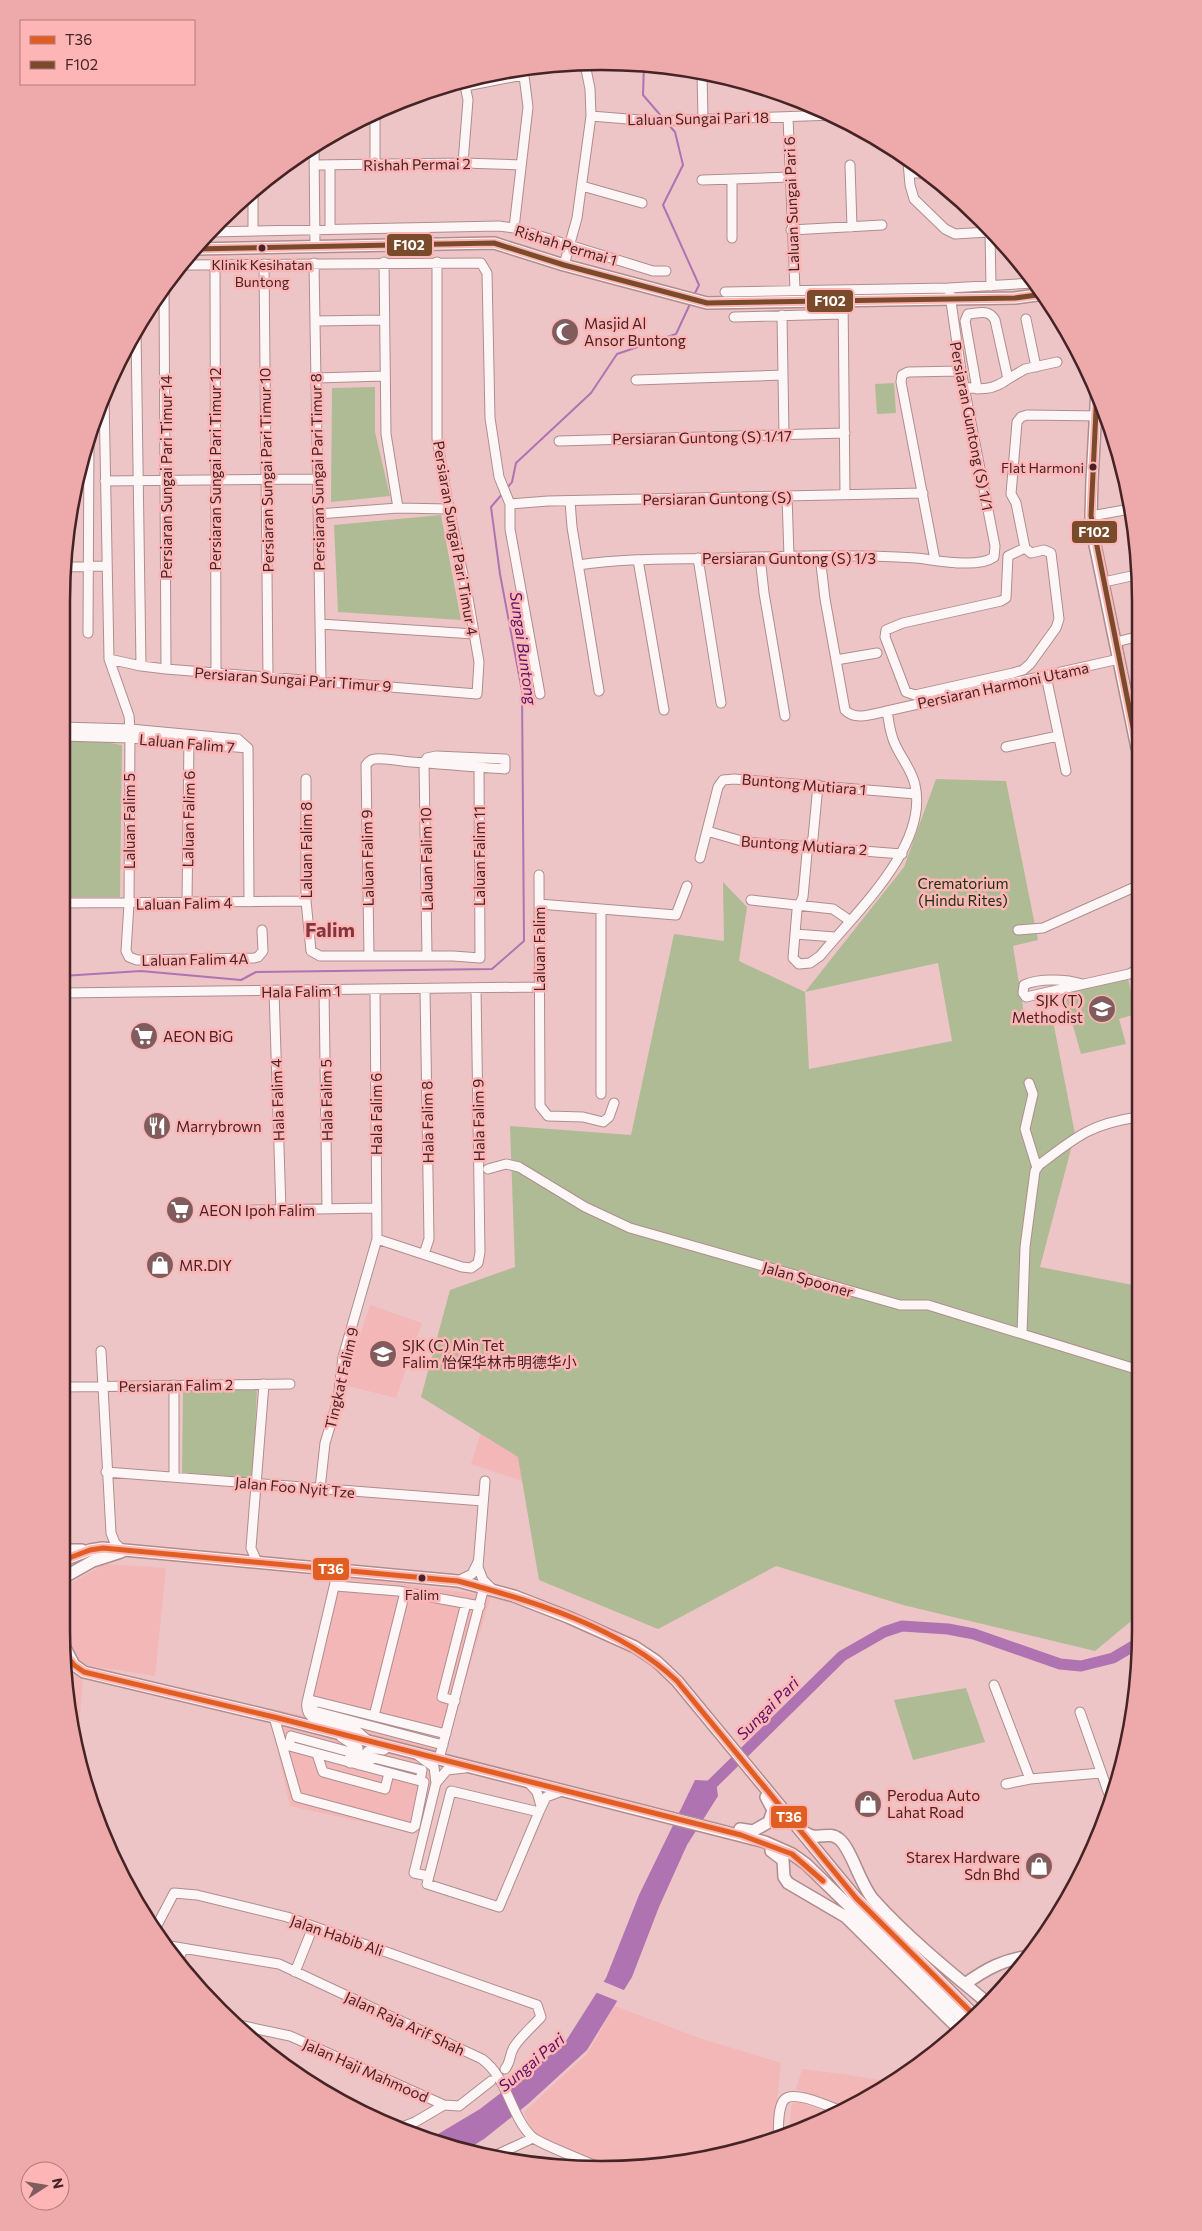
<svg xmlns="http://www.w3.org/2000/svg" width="1202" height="2231" font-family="Commissioner,'Noto Sans SC',sans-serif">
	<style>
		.built { fill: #f3b7b7 }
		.green { fill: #afbb94; fill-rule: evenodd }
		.water { fill: #af73b2 }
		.pier { fill: #edc5c6 }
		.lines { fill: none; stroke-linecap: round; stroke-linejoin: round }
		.stream { stroke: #af73b2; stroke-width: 2 }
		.river { stroke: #af73b2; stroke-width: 11 }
		.minor-casing { stroke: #ae8d8e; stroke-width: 11 }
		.major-casing { stroke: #ae8d8e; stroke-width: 14 }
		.minor { stroke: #fcf6f6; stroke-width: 9 }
		.major { stroke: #fcf6f6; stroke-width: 11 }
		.bus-1-casing { stroke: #fdb5b6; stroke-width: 9 }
		.bus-2-casing { stroke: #fdb5b6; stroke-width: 9 }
		.bus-1 { stroke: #e15e22; stroke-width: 5 }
		.bus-2 { stroke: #7a4b2a; stroke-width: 5 }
		.bus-dot { fill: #462325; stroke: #fdb5b6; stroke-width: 2 }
		.labels { text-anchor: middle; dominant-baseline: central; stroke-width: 5; stroke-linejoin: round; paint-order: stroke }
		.bus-label { font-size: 14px; fill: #462325; stroke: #fdb5b6 }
		.street-label { font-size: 15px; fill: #462325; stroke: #fdb5b6 }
		.poi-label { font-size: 15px; fill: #462325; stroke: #fdb5b6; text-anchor: start }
		.park-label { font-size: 15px; fill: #14310a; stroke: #fdb5b6 }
		.water-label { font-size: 16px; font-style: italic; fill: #516; stroke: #fdb5b6 }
		.district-label { font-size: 20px; font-weight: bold; fill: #81363b; stroke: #fdb5b6 }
		.rim { fill: none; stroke: #462325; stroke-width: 2.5 }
		.line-badge { stroke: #fdb5b6; stroke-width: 2 }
		.badge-label { font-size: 14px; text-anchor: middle; font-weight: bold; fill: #fff }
	</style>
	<rect width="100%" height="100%" fill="#edc5c6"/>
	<path class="built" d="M 370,1305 L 422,1323 L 396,1398 L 344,1385 Z
		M 482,1429 L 573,1498 L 471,1464 Z
		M 105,1564 L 166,1568 L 155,1676 L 84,1665 L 77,1754 L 72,1735 L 61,1630 L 61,1589 Z
		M 331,1574 L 491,1596 L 419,1834 L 290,1806 L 268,1708 L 302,1715 Z
		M 615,2006 L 699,2038 L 781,2063 L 773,2140 L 740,2151 L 637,2169 L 621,2169 L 534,2137 L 524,2112 L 587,2054 Z
		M 802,2069 L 842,2074 L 894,2082 L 847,2107 L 796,2089 Z
		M 801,2102 L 833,2115 L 808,2129 L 788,2135 L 792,2103 Z"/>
	<path class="green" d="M 894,383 L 896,413 L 877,414 L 875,384 Z
		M 375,387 L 375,432 L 390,496 L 331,502 L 332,388 Z
		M 441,515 L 461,620 L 338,612 L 334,525 Z
		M 63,740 L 104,742 L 122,745 L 120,897 L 63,897 Z
		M 936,779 L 1006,781 L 1038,940 L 1013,946 L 1026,1026 L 1053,1021 L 1075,1134 L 1040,1267 L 1138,1286 L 1139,1593 L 1130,1622 L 1095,1651 L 903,1605 L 776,1566 L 658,1629 L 539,1580 L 518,1457 L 421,1397 L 450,1290 L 515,1267 L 510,1126 L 631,1135 L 674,934 L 724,941 L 723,882 L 747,907 L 739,961 L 805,992 L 904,867 ZM 938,963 L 952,1041 L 809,1069 L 805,992 Z
		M 1128,979 L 1136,1014 L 1119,1019 L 1126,1044 L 1081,1054 L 1063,991 Z
		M 257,1388 L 253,1478 L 182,1473 L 183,1390 Z
		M 966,1688 L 985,1742 L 913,1760 L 894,1700 Z"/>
	<path class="water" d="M 695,1780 L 716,1781 L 718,1796 L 687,1845 L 659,1907 L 632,1977 L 587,2050 L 528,2104 L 484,2139 L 463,2152 L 428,2140 L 480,2109 L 564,2044 L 606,1978 L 639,1895 Z"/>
	<path class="pier" d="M 602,1981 L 626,1991 L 620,2002 L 595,1992 Z"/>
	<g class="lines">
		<path class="stream" d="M 644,64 L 643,95 L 662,117
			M 668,124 L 675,132 L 683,165 L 663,205 L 699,285 L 694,295
			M 508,487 L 512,482 L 516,463 L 591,393 L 617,354 L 676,334 L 690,304
			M 62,976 L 141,971 L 241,980 L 256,972 L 492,969 L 524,941 L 522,691 L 500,574 L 491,507 L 503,493"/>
		<path class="river" d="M 705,1791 L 842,1656 L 884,1632 L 902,1626 L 948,1629 L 974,1634 L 1060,1664 L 1081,1666 L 1113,1658 L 1140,1642"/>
		<g class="minor-casing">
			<path id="minor" d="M 702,73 L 703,119
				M 466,86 L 523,75
				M 375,114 L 375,165
				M 591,116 L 652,121 L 835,115
				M 788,117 L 795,290
				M 314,146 L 315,247
				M 908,162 L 910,185 L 914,199 L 945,229 L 955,234 L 989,232
				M 463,163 L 468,100 L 464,81
				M 314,165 L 463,163 L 521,165
				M 850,165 L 852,227
				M 909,173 L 923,173
				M 702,180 L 790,177
				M 732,180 L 732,238
				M 582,186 L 642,203
				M 253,190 L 253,231
				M 514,228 L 528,107 L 523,68
				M 330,229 L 330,165
				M 791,230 L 882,225
				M 211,232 L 499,226 L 514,228 L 653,271 L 666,271
				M 990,233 L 991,286
				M 384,262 L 386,434 L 398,508
				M 314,263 L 321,681
				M 264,264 L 268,677
				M 180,265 L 481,263 L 487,273 L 490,418 L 499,477 L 510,504
				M 215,265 L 216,673
				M 564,265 L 577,218 L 591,116 L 590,89 L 585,64
				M 164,286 L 166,669
				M 725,292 L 949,288 L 1034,283
				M 843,295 L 845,494
				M 782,315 L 784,436
				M 734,317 L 843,314
				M 1026,319 L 1036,367
				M 315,321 L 384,320
				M 136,331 L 141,666
				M 316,378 L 385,376
				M 1008,379 L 1025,369 L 1057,362
				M 636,380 L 783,375
				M 964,387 C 982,390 993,390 1008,379 L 995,320 C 989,309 980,313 968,314 L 965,321 L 977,389
				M 104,396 L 109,659 L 129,716 L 130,729 L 129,904 L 126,951 L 129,957 L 137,960 L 254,958 L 258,957 L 263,951 L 262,930
				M 559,441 L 845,433
				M 105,481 L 318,479
				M 787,496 L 789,556
				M 570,501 L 572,527 L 599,691
				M 510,504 L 548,501 L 923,493
				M 510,504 L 510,529 L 540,694
				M 318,514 L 398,508 L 449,509
				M 1091,516 L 1130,509
				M 1025,548 L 1031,553 L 1044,550 L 1051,553 L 1059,619 L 1056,628 L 1030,664 L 1023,670 L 1013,673 L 915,695 L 906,692 L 885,637 L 886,630 L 903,623 L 1001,601 L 1006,598 L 1008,556 Z
				M 1025,548 L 1016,503 L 1011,494 L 1017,422 L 1021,417 L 1027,415 L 1100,416
				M 820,556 L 825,599 L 845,710 C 855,721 873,714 887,711 L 1119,659
				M 760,557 L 764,593 L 785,716
				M 698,558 L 721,703
				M 638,560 L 664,710
				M 935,560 L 901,382 L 902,375 L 908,372 L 961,371
				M 578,565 C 627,558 676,559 726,558 C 789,556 852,554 916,558 C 936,560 977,569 994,557 L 995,546 L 961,371 L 949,288
				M 62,567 L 107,566
				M 1104,582 L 1136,575
				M 320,624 L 474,634
				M 88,633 L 89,438
				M 1116,642 L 1136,637
				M 109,659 L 141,666 L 166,669 L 477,694 L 479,662 L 468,598 L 449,509 L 437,438 L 437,262
				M 836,660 L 877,653
				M 1046,676 L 1066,771
				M 62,727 L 130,729 L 238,739 L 248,748
				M 62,736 L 130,738 L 248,748
				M 1006,747 L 1058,736
				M 248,748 L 249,902
				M 306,779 L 306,901 L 311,951 L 320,956 L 453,956 L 480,958 L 479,767
				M 818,785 L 813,838 L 807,853 L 803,897 L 797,910 L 793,958 L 799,964 L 810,963 L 820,956 C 855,913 929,846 915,785 C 912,770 901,758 895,744 C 890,734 889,722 887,711
				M 707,831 L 745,842 L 902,854
				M 700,858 L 718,787 L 723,780 L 734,779 L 916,794
				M 539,875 L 540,1106 L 548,1116 L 583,1117 L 603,1122 L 609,1117 L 614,1103
				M 751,900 L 833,909 L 849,920
				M 62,903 L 306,901
				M 187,903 L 189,737
				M 539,904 L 676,915 L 687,886
				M 601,909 L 601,1094
				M 1018,930 L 1043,928 L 1137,886
				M 795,934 L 835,937
				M 369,956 L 366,765 C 369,761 371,759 375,759 C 387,758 399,761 411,762 C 442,764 473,767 505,769 L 505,759 L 436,756 L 427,758 L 424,763 L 427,956
				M 1082,984 C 1067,979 1038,978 1024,985 L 1023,993 L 1026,997 L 1129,974 L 1137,970
				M 324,990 L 327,1209
				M 274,991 L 281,1210
				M 62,993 L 539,987
				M 1029,1083 L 1033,1094 L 1025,1129 L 1037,1168
				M 488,1169 L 506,1164 L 519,1167 L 585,1207 L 630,1228 L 900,1305 L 928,1305 L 1139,1370
				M 252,1210 L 377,1208
				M 377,1239 L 462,1267 L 471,1268 L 478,1263 L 480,1252 L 476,988
				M 424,1254 L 429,1239 L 425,989
				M 1022,1334 L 1025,1247 L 1035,1171 L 1039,1165 C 1076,1137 1090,1124 1138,1117
				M 101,1351 L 111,1533 L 115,1543 L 121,1549
				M 62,1387 L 290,1384
				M 106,1472 L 483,1501
				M 174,1476 L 174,1385
				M 485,1481 L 478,1567 L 483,1580 L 492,1589
				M 320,1489 L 325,1443 L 338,1400 L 343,1357 L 377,1239 L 375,990
				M 257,1562 L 251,1548 L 264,1384
				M 338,1570 L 307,1702 C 303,1727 339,1722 355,1730 C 359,1732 364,1737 367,1740
				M 458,1581 L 472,1574 L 478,1562
				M 336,1586 L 398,1591 L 480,1606
				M 994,1685 L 1030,1779
				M 310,1700 L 446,1734
				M 314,1701 L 312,1708 L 314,1711 L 443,1745
				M 455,1701 L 442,1697 L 466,1603
				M 1080,1712 L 1111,1800
				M 374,1716 L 405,1592
				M 274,1717 L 297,1797 L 412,1828 L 415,1826 L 424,1782 L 282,1744
				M 341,1737 L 358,1748 L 359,1765 C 369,1751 364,1747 384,1750
				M 289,1746 L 291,1736 L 350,1752 L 350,1763
				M 317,1754 L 323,1772 L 385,1789 L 389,1773
				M 419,1756 L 434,1767 L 436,1783 L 414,1873 L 428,1876
				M 439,1759 L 484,1587
				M 368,1767 L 370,1759 L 374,1758 L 422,1770 L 420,1781
				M 528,1782 L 537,1792 L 541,1806
				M 436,1783 L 447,1770 L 465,1768
				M 1006,1784 L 1030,1779 L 1101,1773
				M 451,1791 L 539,1812 L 499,1907 L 427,1884 Z
				M 539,1812 L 546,1797 L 562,1791
				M 154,1931 L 174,1893 L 197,1895 L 287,1917 L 537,2005 L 541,2017 C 532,2027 521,2036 514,2047 C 509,2055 511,2062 505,2069
				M 164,1945 L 279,1964 L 482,2059 C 508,2078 510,2115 532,2137 C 540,2144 590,2163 603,2169
				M 177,1963 L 183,1949
				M 295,1972 L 313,1927
				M 234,2024 L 290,2036 L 444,2105 L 459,2106 L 491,2081
				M 397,2129 L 415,2122 L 444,2105
				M 778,2139 C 779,2128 777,2109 784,2100 C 793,2089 830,2107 841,2111
				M 492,2157 L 533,2138"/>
		</g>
		<g class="major-casing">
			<path id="major" d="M 195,249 L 494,243 L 564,265 L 707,303 L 1015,298 L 1044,294
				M 1097,389 L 1092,480 L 1091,516 L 1094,540 L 1137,748
				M 61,1550 L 82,1550
				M 61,1561 L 90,1550 L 103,1548 L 458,1581 L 514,1596 L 568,1617 L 635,1647 L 656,1661 L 677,1681 L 856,1898 L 976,2017
				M 61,1579 L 93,1561 L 121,1552
				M 63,1644 L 74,1665 L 84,1672 L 274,1717 L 765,1842 L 792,1854 L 806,1864 L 969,2023
				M 740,1829 L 753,1831 L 769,1822 L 773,1810 L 766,1797
				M 804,1832 C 818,1842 828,1830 839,1839 C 851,1848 860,1884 873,1899 C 907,1937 949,1971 989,2004
				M 771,1851 L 783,1860 L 784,1877 L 788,1883 L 846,1917 L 960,2030
				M 965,1984 C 986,1969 1004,1959 1031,1956"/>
		</g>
		<use href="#minor" class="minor"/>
		<use href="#major" class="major"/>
		<g class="bus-1-casing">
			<path id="bus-1" d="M 61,1561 L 90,1550 L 103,1548 L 458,1581 C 533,1601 620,1627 677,1681 L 856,1898 L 976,2017
				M 63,1651 L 74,1665 L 84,1672 L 274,1717 L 741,1835 L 792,1854 L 823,1881"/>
		</g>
		<g class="bus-2-casing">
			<path id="bus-2" d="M 195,249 L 494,243 L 564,265 L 707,303 L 1015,298 L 1044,294
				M 1097,389 L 1091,516 L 1137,747"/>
		</g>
		<use href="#bus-1" class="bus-1"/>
		<use href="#bus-2" class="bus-2"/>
	</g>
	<defs>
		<g id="mosque-disc" transform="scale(1.4375)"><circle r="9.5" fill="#805c5d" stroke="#fdb5b6"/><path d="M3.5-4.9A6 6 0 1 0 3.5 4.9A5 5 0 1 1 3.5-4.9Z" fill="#fff"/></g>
		<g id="school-disc" transform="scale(1.4375)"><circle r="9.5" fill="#805c5d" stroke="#fdb5b6"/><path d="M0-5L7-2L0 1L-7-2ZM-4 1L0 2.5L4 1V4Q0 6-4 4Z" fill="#fff"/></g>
		<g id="supermarket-disc" transform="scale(1.4375)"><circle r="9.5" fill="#805c5d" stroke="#fdb5b6"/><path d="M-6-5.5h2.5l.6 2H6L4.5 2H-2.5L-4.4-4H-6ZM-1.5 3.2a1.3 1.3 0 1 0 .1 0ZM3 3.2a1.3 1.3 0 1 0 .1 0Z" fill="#fff"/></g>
		<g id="restaurant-disc" transform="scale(1.4375)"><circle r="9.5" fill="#805c5d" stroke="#fdb5b6"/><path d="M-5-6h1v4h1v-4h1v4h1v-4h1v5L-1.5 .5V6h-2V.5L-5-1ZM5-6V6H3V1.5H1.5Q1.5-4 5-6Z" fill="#fff"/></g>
		<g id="shop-disc" transform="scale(1.4375)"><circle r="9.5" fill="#805c5d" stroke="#fdb5b6"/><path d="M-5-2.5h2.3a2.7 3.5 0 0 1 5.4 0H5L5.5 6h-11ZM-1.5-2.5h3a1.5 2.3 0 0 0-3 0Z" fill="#fff"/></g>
	</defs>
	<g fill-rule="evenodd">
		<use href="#mosque-disc" x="565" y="332"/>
		<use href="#school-disc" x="1102" y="1009"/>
		<use href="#supermarket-disc" x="144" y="1036"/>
		<use href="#restaurant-disc" x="157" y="1126"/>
		<use href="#supermarket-disc" x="180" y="1210"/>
		<use href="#shop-disc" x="160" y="1265"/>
		<use href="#school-disc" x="383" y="1354"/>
		<use href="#shop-disc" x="868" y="1804"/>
		<use href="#shop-disc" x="1039" y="1866"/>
	</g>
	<g class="bus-dot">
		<circle cx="262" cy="248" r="4.5"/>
		<circle cx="1093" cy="467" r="4.5"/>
		<circle cx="422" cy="1578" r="4.5"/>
	</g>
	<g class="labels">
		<g class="bus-label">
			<text x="262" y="264">Klinik Kesihatan<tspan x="262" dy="17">Buntong</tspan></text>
			<text x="1084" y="467" text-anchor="end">Flat Harmoni</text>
			<text x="422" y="1594">Falim</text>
		</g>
		<g class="street-label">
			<text transform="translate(698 118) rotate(-1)">Laluan Sungai Pari 18</text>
			<text transform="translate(417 164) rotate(-1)">Rishah Permai 2</text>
			<text transform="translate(791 204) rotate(-92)">Laluan Sungai Pari 6</text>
			<text transform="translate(566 245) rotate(17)">Rishah Permai 1</text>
			<text transform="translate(972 426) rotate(79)">Persiaran Guntong (S) 1/1</text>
			<text transform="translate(702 437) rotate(-1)">Persiaran Guntong (S) 1/17</text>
			<text transform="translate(215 469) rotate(-90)">Persiaran Sungai Pari Timur 12</text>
			<text transform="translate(266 470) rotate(-91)">Persiaran Sungai Pari Timur 10</text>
			<text transform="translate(317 472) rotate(-91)">Persiaran Sungai Pari Timur 8</text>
			<text transform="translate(166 477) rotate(-90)">Persiaran Sungai Pari Timur 14</text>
			<text transform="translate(717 498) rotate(-1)">Persiaran Guntong (S)</text>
			<text transform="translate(456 538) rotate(80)">Persiaran Sungai Pari Timur 4</text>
			<text x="789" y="558">Persiaran Guntong (S) 1/3</text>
			<text transform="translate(293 679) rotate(4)">Persiaran Sungai Pari Timur 9</text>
			<text transform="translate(1003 685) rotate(-12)">Persiaran Harmoni Utama</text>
			<text transform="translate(187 743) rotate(5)">Laluan Falim 7</text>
			<text transform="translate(804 784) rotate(5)">Buntong Mutiara 1</text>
			<text transform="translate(188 819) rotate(-89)">Laluan Falim 6</text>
			<text transform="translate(129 821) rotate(-90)">Laluan Falim 5</text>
			<text transform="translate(804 845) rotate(4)">Buntong Mutiara 2</text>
			<text transform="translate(306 850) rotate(-90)">Laluan Falim 8</text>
			<text transform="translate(479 856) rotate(-90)">Laluan Falim 11</text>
			<text transform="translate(367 858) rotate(-91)">Laluan Falim 9</text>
			<text transform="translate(426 859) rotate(-91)">Laluan Falim 10</text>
			<text transform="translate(184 903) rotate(-1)">Laluan Falim 4</text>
			<text transform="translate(539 949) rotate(-90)">Laluan Falim</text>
			<text transform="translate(195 959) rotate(-1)">Laluan Falim 4A</text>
			<text transform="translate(301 991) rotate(-1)">Hala Falim 1</text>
			<text transform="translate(277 1100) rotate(-92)">Hala Falim 4</text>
			<text transform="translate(326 1100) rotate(-91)">Hala Falim 5</text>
			<text transform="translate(376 1114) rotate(-90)">Hala Falim 6</text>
			<text transform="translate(478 1120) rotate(-91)">Hala Falim 9</text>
			<text transform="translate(427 1122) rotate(-91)">Hala Falim 8</text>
			<text transform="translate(808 1279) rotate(16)">Jalan Spooner</text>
			<text transform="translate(341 1378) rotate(-77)">Tingkat Falim 9</text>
			<text transform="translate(176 1385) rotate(-1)">Persiaran Falim 2</text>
			<text transform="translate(295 1487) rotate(5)">Jalan Foo Nyit Tze</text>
			<text transform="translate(337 1935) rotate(19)">Jalan Habib Ali</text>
			<text transform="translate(405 2023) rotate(25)">Jalan Raja Arif Shah</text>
			<text transform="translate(366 2070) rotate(24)">Jalan Haji Mahmood</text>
		</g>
		<g class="poi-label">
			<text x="584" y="323">Masjid Al<tspan x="584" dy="17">Ansor Buntong</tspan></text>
			<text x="1083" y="1000" text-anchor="end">SJK (T)<tspan x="1083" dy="17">Methodist</tspan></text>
			<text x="163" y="1036">AEON BiG</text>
			<text x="176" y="1126">Marrybrown</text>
			<text x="199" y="1210">AEON Ipoh Falim</text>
			<text x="179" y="1265">MR.DIY</text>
			<text x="402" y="1345">SJK (C) Min Tet<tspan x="402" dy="17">Falim 怡保华林市明德华小</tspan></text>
			<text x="887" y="1795">Perodua Auto<tspan x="887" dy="17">Lahat Road</tspan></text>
			<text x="1020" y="1857" text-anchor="end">Starex Hardware<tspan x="1020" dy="17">Sdn Bhd</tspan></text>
		</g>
		<g class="park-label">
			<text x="963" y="883">Crematorium<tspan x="963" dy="17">(Hindu Rites)</tspan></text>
		</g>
		<g class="water-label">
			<text transform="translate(524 648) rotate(82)">Sungai Buntong</text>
			<text transform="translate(767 1708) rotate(-45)">Sungai Pari</text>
			<text transform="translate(531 2062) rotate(-40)">Sungai Pari</text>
		</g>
		<g class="district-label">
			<text x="330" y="929">Falim</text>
		</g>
	</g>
	<path d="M0 0H1202V2231H0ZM601 70H601A531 531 0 0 1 1132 601V1630A531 531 0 0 1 601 2161H601A531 531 0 0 1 70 1630V601A531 531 0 0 1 601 70Z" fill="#eea9aa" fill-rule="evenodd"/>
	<path class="rim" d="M601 70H601A531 531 0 0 1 1132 601V1630A531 531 0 0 1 601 2161H601A531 531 0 0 1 70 1630V601A531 531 0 0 1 601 70Z"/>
	<g class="line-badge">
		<rect x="386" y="233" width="47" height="24" rx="5" fill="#7a4b2a"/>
		<rect x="806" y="289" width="48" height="24" rx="5" fill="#7a4b2a"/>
		<rect x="1071" y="520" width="47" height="24" rx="5" fill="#7a4b2a"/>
		<rect x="312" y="1557" width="38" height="24" rx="5" fill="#e15e22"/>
		<rect x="770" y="1805" width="38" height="24" rx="5" fill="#e15e22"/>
	</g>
	<g class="badge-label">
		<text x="409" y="250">F102</text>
		<text x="830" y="306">F102</text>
		<text x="1094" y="537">F102</text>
		<text x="331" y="1574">T36</text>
		<text x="789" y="1822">T36</text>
	</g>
	<rect x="20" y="20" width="175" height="65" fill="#fdb5b6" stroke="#b47b7c"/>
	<rect x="30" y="36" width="25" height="8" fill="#e15e22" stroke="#b47b7c"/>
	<text x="65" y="45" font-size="15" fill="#462325">T36</text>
	<rect x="30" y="61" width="25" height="8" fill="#7a4b2a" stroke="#b47b7c"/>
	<text x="65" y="70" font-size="15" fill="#462325">F102</text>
	<g transform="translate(45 2186) rotate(78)"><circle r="24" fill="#fdb5b6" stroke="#b47b7c"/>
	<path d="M0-4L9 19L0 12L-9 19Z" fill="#805c5d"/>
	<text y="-8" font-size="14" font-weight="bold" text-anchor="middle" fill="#462325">N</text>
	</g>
</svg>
